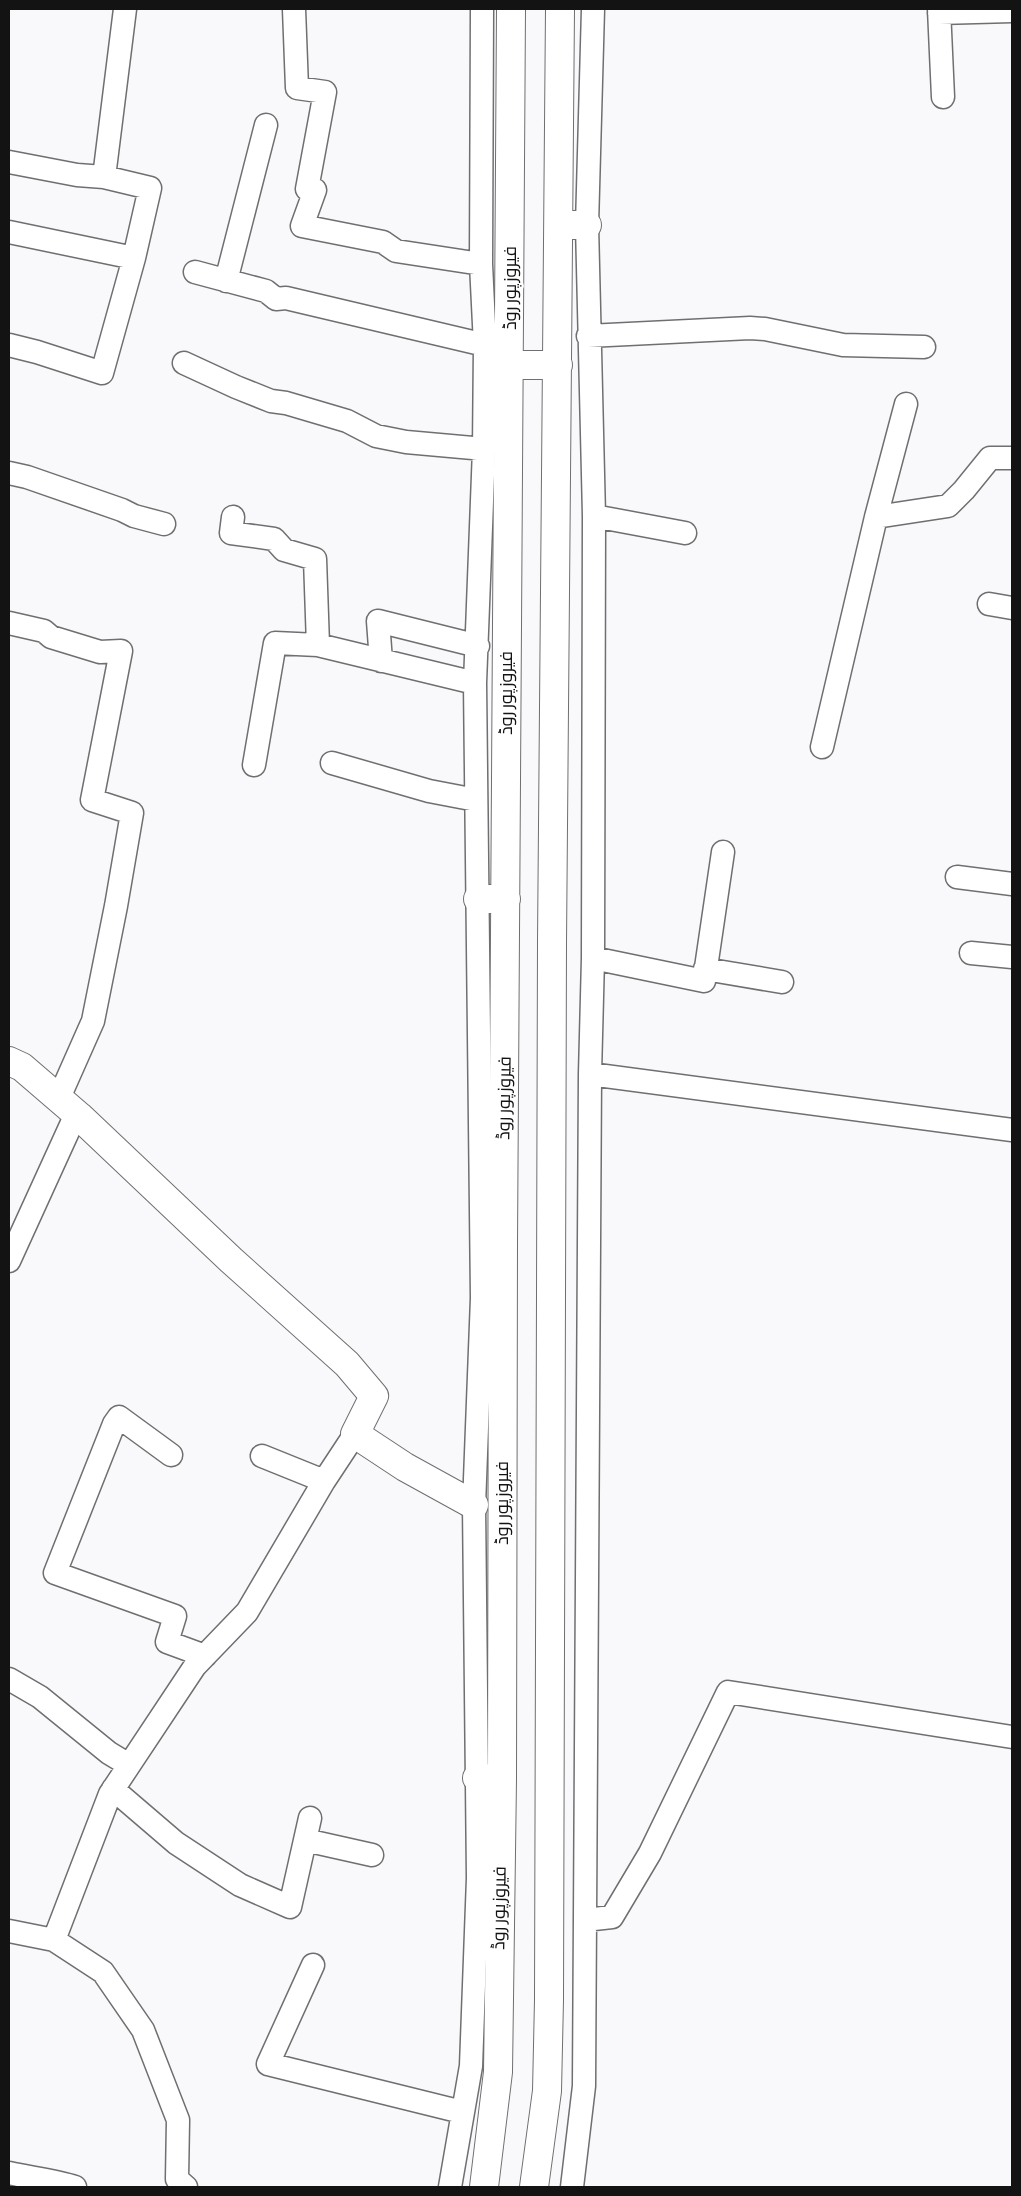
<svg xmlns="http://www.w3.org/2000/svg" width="1021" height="2196" font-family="'Alegreya Sans',Cairo,sans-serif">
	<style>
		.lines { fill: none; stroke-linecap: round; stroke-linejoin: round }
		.minor-casing { stroke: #6f6f71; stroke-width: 25 }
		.tertiary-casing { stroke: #6f6f71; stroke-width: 30 }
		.trunk-casing { stroke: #6f6f71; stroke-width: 30 }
		.minor { stroke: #fff; stroke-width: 22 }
		.tertiary { stroke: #fff; stroke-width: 28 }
		.trunk { stroke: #fff; stroke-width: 28 }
		.labels { text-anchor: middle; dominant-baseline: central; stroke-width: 4.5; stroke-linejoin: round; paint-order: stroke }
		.street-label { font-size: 18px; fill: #131314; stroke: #fff }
	</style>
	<rect width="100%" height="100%" fill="#f9f9fc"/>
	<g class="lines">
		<g class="minor-casing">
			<path id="minor" d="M 294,9 L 297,88 L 325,92 L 307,189 L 315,190 L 302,226 L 383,242 L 396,251 L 481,264
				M 939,9 L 943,97
				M 939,13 L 1012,11
				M 9,162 L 77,175 L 104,177
				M 9,232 L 134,258 L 150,188 L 104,177 L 125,9
				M 195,272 L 266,291 L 276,299 L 286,298 L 485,345
				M 226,281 L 266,125
				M 588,336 L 750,328 L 765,329 L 843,345 L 924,347
				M 9,345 L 37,352 L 102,373 L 134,258
				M 184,363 L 236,387 L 271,401 L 286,403 L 347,421 L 376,436 L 406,442 L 484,449
				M 9,473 L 27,477 L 122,510 L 134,516 L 164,524
				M 594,516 L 685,533
				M 233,517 L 231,533 L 274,539 L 284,550 L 315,559 L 318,645
				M 876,517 L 948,506 L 964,490 L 990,458 L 1012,458
				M 989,604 L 1012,608
				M 9,623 L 44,631 L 51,637 L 100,652 L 121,651 L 92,800 L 132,813 L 116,906 L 93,1021 L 58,1100
				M 381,661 L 378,621 L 478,646
				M 822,747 L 876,517 L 906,404
				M 332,763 L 429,791 L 476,800
				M 254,765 L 275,643 L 318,645 L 475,683
				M 957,877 L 1012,884
				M 971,953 L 1012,957
				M 593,958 L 704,981 L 723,852
				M 705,969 L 782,982
				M 590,1074 L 1012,1130
				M 9,1261 L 76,1114
				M 171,1455 L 119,1417 L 114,1424 L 55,1573 L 175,1616 L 167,1642 L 205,1656
				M 262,1456 L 324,1481
				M 9,1679 L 40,1697 L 109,1753 L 129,1765
				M 113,1789 L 176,1843 L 240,1885 L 290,1907 L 310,1818
				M 305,1840 L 372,1855
				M 585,1920 L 612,1917 L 650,1853 L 728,1692 L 1012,1737
				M 9,1931 L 54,1940 L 103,1972 L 143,2030 L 178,2120 L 177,2179 L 186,2187
				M 54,1940 L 110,1794 L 195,1666 L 247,1612 L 324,1481 L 355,1434
				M 313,1965 L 268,2064 L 462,2112
				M 9,2173 C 31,2178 55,2180 75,2187
				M 450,2187 L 471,2066 L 478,1878 L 474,1505 L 482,1298 L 475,683 L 484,449 L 485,345 L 481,264 L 482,9
				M 572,2187 L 584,2086 L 590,1074 L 593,958 L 594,516 L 587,225 L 593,9"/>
		</g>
		<g class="tertiary-casing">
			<path id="tertiary" d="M 9,1061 L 22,1067 L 79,1116 L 231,1260 L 347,1364 L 374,1396 L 355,1434 L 405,1467 L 474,1505"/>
		</g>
		<g class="trunk-casing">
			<path id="trunk" d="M 559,225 L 587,225
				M 510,365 L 558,365
				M 478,899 L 506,899
				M 477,1778 L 502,1779
				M 484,2187 L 498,2072 L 502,1779 L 503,1242 L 511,9
				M 534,2187 L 547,2091 L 549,2000 L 552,942 L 560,9"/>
		</g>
		<use href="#minor" class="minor"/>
		<use href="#tertiary" class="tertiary"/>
		<use href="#trunk" class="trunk"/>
	</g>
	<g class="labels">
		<g class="street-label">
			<text transform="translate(511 288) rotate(-90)">فیروزپور روڈ</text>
			<text transform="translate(507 693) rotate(-90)">فیروزپور روڈ</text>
			<text transform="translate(505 1098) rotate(-89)">فیروزپور روڈ</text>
			<text transform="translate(503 1503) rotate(-90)">فیروزپور روڈ</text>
			<text transform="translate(500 1908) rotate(-89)">فیروزپور روڈ</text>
		</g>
	</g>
	<rect width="1021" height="2196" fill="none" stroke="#131314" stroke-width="20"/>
</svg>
